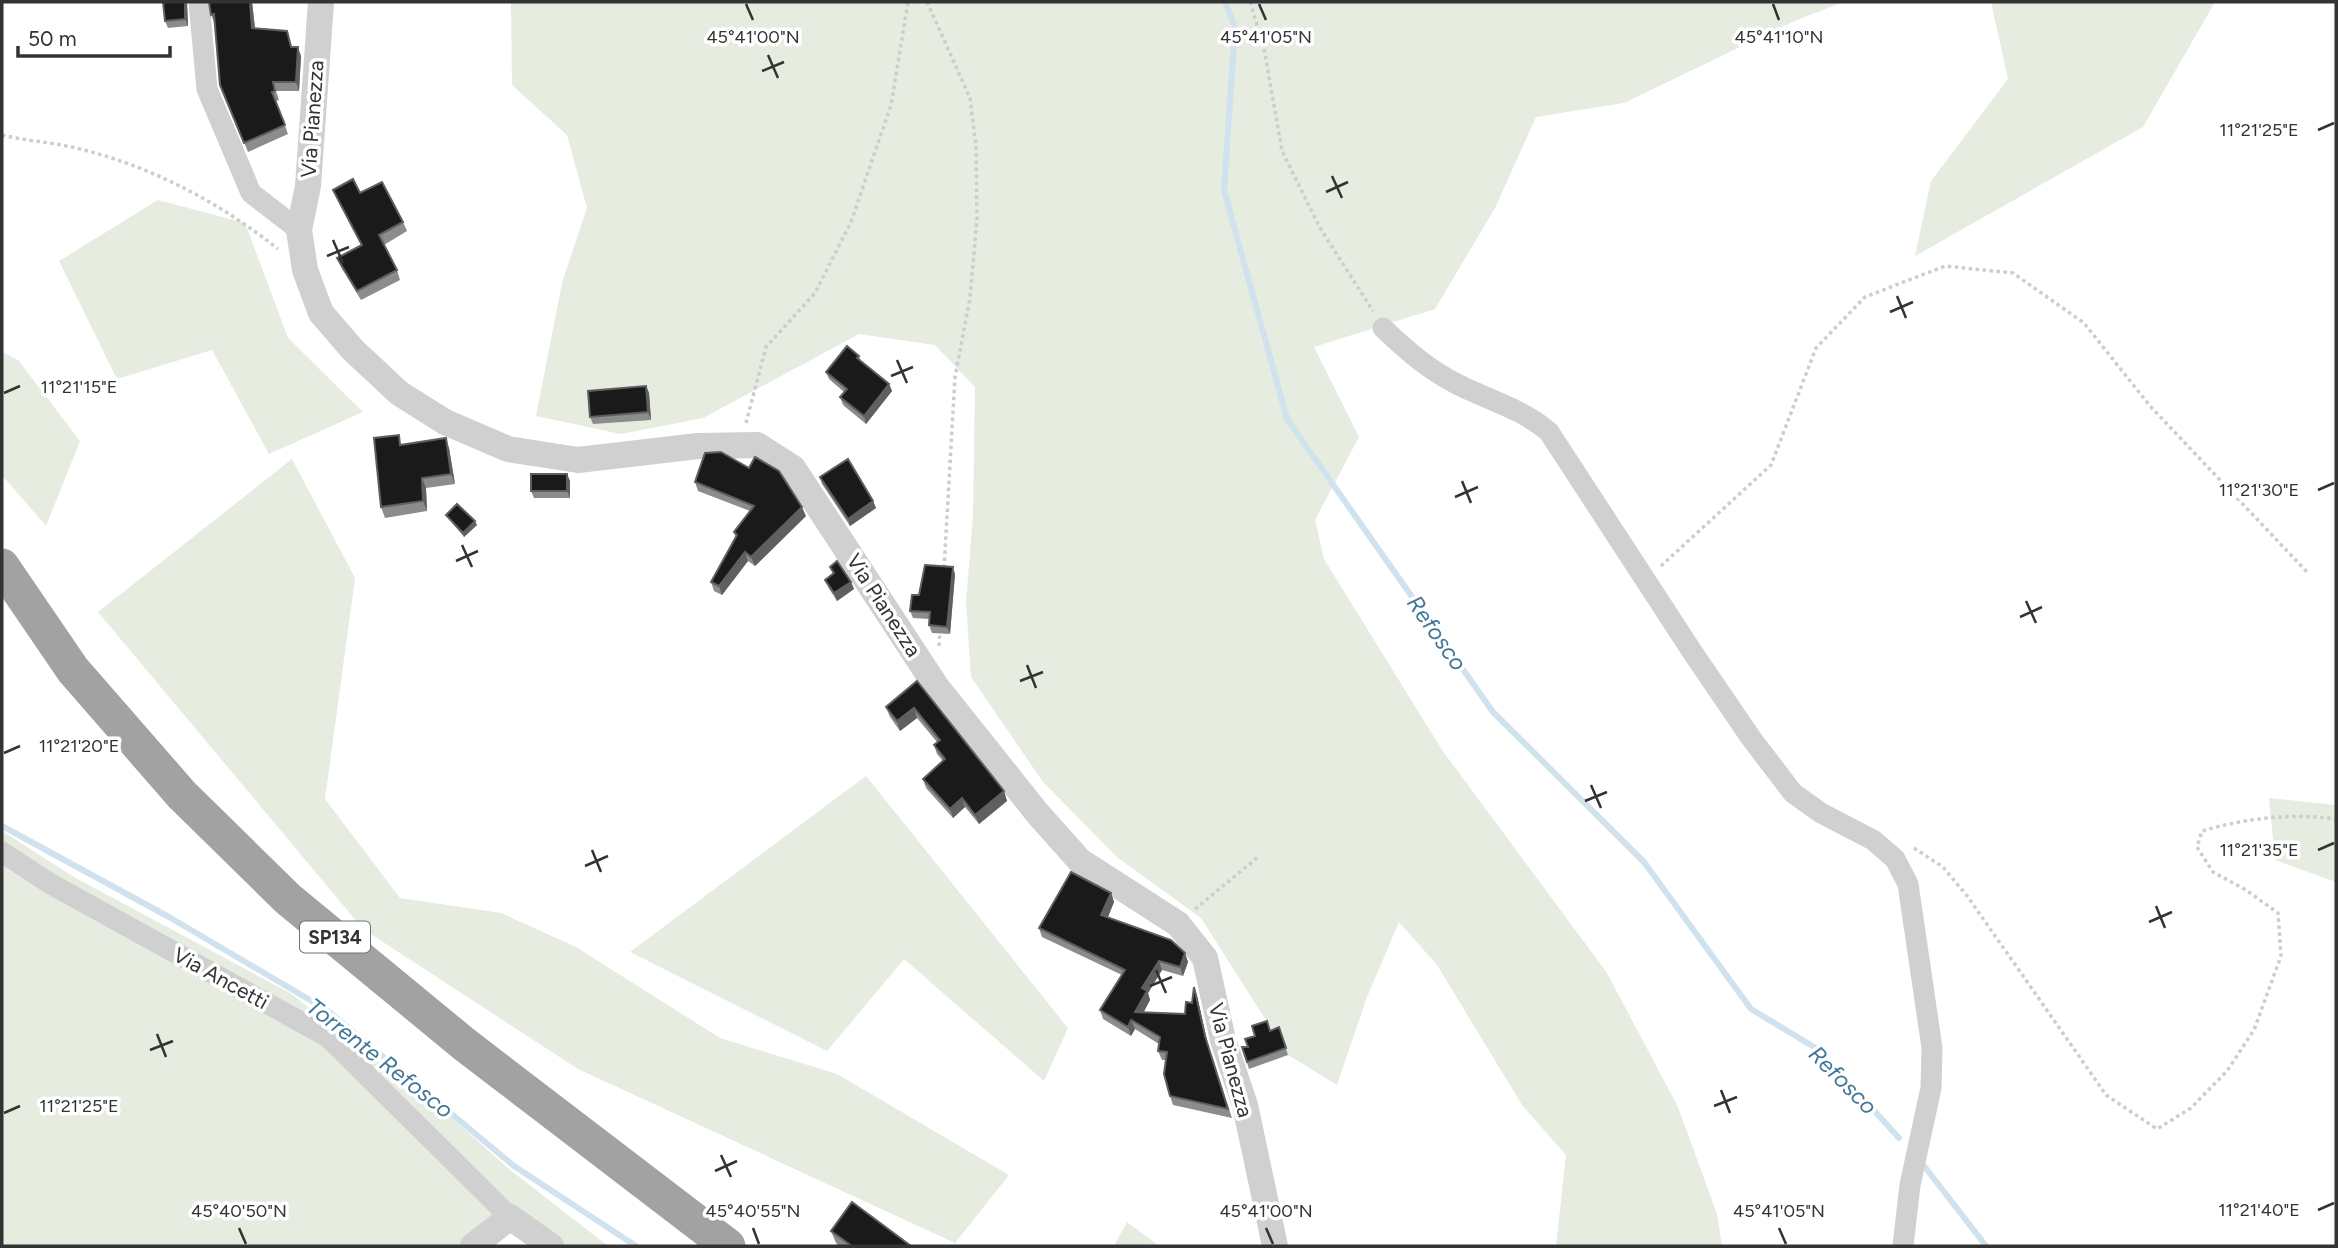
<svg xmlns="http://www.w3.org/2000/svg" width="2338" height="1248" font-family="Figtree,sans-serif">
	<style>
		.green { fill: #e6ecdf }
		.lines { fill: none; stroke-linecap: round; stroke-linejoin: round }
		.stream { stroke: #cfe2ee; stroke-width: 6 }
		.path { stroke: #cdcdcd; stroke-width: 3.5; stroke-dasharray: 3.5 3.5; stroke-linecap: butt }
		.minor { stroke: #d0d0d0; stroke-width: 21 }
		.tertiary { stroke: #d0d0d0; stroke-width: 26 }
		.trunk { stroke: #a2a2a2; stroke-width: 35 }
		.wall { fill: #8c8c8c }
		.shaded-wall { fill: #5f5f5f }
		.building { fill: #1a1a1a; stroke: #5f5f5f; stroke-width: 2 }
		.ticks { fill: none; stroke: #333; stroke-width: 2.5 }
		.labels { text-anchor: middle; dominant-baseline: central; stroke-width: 7; stroke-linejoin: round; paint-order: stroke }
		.shield { fill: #fff; stroke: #707070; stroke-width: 2 }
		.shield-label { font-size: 19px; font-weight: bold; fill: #333 }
		.street-label { font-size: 21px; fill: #333; stroke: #fff }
		.water-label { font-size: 23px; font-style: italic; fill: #3f7597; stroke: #fff }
		.ticks-label { font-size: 18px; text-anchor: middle; fill: #333; stroke: #fff; stroke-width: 7; stroke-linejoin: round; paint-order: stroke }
	</style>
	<rect width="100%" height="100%" fill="#fff"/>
	<path class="green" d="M 511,2 L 1843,2 L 1790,23 L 1624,103 L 1536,117 L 1495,208 L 1435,309 L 1314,347 L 1359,437 L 1315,520 L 1324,559 L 1442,750 L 1607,973 L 1678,1107 L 1717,1214 L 1722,1246 L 1556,1246 L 1566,1155 L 1522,1105 L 1437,965 L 1399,922 L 1367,997 L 1337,1085 L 1288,1055 L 1201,918 L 1118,858 L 1043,782 L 971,677 L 966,602 L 973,516 L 975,387 L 935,345 L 859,334 L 703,418 L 621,434 L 536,416 L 562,283 L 587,208 L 567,135 L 512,85 Z
		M 1991,2 L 2215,2 L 2143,127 L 1915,256 L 1931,181 L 2008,79 Z
		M 158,200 L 245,223 L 288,338 L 363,412 L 269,454 L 212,350 L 117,379 L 59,261 Z
		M 2,352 L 18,360 L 80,441 L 46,526 L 2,475 Z
		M 292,459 L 355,578 L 325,799 L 400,898 L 501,913 L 576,947 L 720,1038 L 837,1074 L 1009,1175 L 955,1243 L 578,1069 L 363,929 L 98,612 Z
		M 866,776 L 1068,1028 L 1044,1081 L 904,959 L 827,1051 L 630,952 Z
		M 2269,798 L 2336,805 L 2336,882 L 2275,860 Z
		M 2,831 L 74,877 L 290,993 L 452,1118 L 509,1169 L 608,1246 L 560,1246 L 518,1219 L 467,1246 L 2,1246 Z
		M 1127,1222 L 1159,1246 L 1114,1246 Z"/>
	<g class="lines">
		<path class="stream" d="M 1225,2 L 1235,27 L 1224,190 L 1287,419 L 1493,712 L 1644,862 L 1751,1009 L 1819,1050 L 1899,1138
			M 2,826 L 169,917 L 327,1010 L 514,1166 L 636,1246
			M 1921,1162 L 1986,1246"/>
		<path class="path" d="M 927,2 L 970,98 L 976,146 L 977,219 L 970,298 L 955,377 L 944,569
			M 1250,2 L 1264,48 L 1282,151 L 1320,228 L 1373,311
			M 2,135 C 26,141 52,142 76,148 C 151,166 219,202 278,249
			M 746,423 L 766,347 L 815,293 L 851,222 L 891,105 L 908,2
			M 1661,566 L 1771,465 L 1816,348 L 1865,297 L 1945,266 L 2013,273 L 2084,323 L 2150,406 L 2307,572
			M 939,646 L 940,629
			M 1914,848 L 1943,867 L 1968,897 L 2106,1095 L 2157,1129 L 2191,1108 L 2227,1071 L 2254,1030 L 2281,956 L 2278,913 L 2246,890 L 2213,872 L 2197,847 L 2202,831 C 2246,818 2291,813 2336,819
			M 1195,909 L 1257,858"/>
		<path class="minor" d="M 199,2 L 207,89 L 251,193 L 299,230
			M 1383,328 C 1406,350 1429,370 1457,384 C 1488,400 1523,409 1549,432 L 1693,653 L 1751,738 L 1793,793 L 1821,813 L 1873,840 L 1895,859 L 1908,884 L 1932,1048 L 1931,1088 L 1910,1185 L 1903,1246
			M 2,852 L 49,883 L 328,1037 L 510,1217"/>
		<path class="tertiary" d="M 321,2 L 308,186 L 299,230 L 305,270 L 321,313 L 353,350 L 399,393 L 445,422 L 508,449 L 578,460 L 698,446 L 757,445 L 793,468 L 936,686 L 1038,814 L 1080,861 L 1178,924 L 1205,958 L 1223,1040 L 1245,1105 L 1275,1246
			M 473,1246 L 510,1217 L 551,1246"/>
		<path class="trunk" d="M 2,566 L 73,670 L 182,795 L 288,899 L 464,1044 L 728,1246"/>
	</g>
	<path class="wall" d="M 187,2 L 188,26 L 168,28 L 165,21 Z
		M 209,2 L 252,2 L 255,28 L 287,31 L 292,47 L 301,56 L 299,91 L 276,91 L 279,100 L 276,101 L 288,134 L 248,152 L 224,94 L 215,24 L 211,15 Z
		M 333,190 L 360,193 L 403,222 L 407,231 L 384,245 L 397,270 L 400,280 L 361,300 L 341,267 L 337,258 L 361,245 L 337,199 Z
		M 859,356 L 861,362 L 889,384 L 892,391 L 866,424 L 843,405 L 840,397 L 844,392 L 829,379 L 826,372 Z
		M 646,386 L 649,393 L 651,420 L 593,424 L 590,417 Z
		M 402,445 L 449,448 L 455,484 L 426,488 L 427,511 L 385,518 L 381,507 Z
		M 567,474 L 570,481 L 570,498 L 534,498 L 531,491 Z
		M 820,477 L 873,501 L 876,508 L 850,526 L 822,484 Z
		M 695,482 L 806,516 L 755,566 L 748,561 L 722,595 L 714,591 L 711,582 L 736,538 L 734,532 L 750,511 L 698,491 Z
		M 446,515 L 477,525 L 464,537 L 448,518 Z
		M 830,567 L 851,582 L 854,589 L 837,601 L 828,587 L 825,580 L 833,574 Z
		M 955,574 L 950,634 L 932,633 L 929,625 L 929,619 L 913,618 L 910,611 L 919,595 Z
		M 917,681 L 1004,791 L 1007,801 L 979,824 L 965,807 L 953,818 L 926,788 L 923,779 L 943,761 L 937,754 L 934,745 L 937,742 L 917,718 L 900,731 L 890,717 L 886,707 Z
		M 1111,893 L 1114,902 L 1108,917 L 1185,953 L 1188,962 L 1183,976 L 1162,970 L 1148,993 L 1150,1000 L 1143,1013 L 1185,1014 L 1192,1003 L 1194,987 L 1197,996 L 1208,1045 L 1232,1118 L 1173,1105 L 1170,1096 L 1166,1060 L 1162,1060 L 1158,1051 L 1159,1044 L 1135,1029 L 1131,1036 L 1103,1019 L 1100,1010 L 1122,975 L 1042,937 L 1039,928 Z
		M 1279,1027 L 1288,1055 L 1249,1069 L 1242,1047 L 1248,1047 L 1271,1031 Z
		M 831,1231 L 911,1246 L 839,1246 L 836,1243 Z"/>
	<path class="shaded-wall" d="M 185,2 L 187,2 L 188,26 L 185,19 Z
		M 250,2 L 252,2 L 256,37 L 252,28 Z
		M 298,47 L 301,56 L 299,91 L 296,82 Z
		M 889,384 L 892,391 L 866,424 L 864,416 Z
		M 646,386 L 649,393 L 651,420 L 648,412 Z
		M 446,438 L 449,448 L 455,484 L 451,474 Z
		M 567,474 L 570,481 L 570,498 L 567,491 Z
		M 422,478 L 426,488 L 427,511 L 423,501 Z
		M 873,501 L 876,508 L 850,526 L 848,519 Z
		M 802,507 L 806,516 L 755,566 L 751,557 Z
		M 475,521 L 477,525 L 464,537 L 463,533 Z
		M 745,552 L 748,561 L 722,595 L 719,586 Z
		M 953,567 L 955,574 L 950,634 L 947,627 Z
		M 851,582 L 854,589 L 837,601 L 834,593 Z
		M 914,708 L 917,718 L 900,731 L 897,721 Z
		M 1004,791 L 1007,801 L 979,824 L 975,815 Z
		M 962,798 L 965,807 L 953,818 L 950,809 Z
		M 1111,893 L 1114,902 L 1105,924 L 1101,915 Z
		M 1185,953 L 1188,962 L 1183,976 L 1180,967 Z
		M 1159,961 L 1162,970 L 1148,993 L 1150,1000 L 1139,1021 L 1135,1012 L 1142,988 Z
		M 1194,987 L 1197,996 L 1208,1045 L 1232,1118 L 1205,1036 Z
		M 1131,1020 L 1135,1029 L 1131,1036 L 1128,1027 Z"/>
	<path class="building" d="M 163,2 L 185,2 L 185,19 L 165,21 Z
		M 209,2 L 250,2 L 252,28 L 287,31 L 291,47 L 298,47 L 296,82 L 273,82 L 275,91 L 272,92 L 285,125 L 244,143 L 220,85 L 214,14 L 211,15 Z
		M 353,179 L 360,193 L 382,182 L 403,222 L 379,235 L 397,270 L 357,291 L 337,258 L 362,245 L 333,190 Z
		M 847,346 L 859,356 L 857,358 L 889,384 L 864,416 L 840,397 L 847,389 L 826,372 Z
		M 646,386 L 648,412 L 590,417 L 588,391 Z
		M 399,435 L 400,445 L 446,438 L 451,474 L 422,478 L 423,501 L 381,507 L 374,438 Z
		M 721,452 L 749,468 L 755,457 L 779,471 L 802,507 L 751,557 L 745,552 L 719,586 L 711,582 L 737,535 L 734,532 L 754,506 L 695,482 L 705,453 Z
		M 848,459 L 873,501 L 848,519 L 820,477 Z
		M 531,474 L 567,474 L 567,491 L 531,491 Z
		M 457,504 L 475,521 L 463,533 L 446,515 Z
		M 837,561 L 851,582 L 834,593 L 825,580 L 834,573 L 830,567 Z
		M 925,565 L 953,567 L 947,627 L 929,625 L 930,612 L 910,611 L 912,595 L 919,595 Z
		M 917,681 L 1004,791 L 975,815 L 962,798 L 950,809 L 923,779 L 945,759 L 934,745 L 940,740 L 914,708 L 897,721 L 886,707 Z
		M 1071,872 L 1111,893 L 1101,915 L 1171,940 L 1185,953 L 1180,967 L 1159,961 L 1142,988 L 1147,991 L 1135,1012 L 1185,1014 L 1186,1002 L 1192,1003 L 1194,987 L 1205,1036 L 1228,1109 L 1170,1096 L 1164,1074 L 1167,1052 L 1158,1051 L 1160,1037 L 1131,1020 L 1128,1027 L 1100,1010 L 1125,970 L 1039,928 Z
		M 1267,1021 L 1270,1031 L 1279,1027 L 1286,1048 L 1247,1062 L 1242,1047 L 1248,1047 L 1245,1039 L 1255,1036 L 1252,1026 Z
		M 852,1202 L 911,1246 L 852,1246 L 831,1231 Z"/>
	<path class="ticks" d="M 746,4 L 753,20M 1259,4 L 1266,20M 1773,4 L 1779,20M 768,55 L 778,78M 762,71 L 784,62M 2318,130 L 2334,123M 1332,176 L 1342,198M 1326,192 L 1348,182M 333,240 L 343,263M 327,256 L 349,247M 1897,296 L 1906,318M 1890,312 L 1913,302M 897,360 L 907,383M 891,376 L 913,367M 4,393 L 20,386M 1462,481 L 1471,503M 2318,490 L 2334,483M 1455,497 L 1478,487M 462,545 L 472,567M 456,561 L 478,551M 2026,601 L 2036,623M 2020,617 L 2042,607M 1027,665 L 1036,688M 1020,681 L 1043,672M 4,753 L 20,746M 1591,785 L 1601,808M 1585,801 L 1607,792M 592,850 L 601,872M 2318,850 L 2334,843M 585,866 L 608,856M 2156,906 L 2165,928M 2149,922 L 2172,912M 1156,970 L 1166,993M 1150,986 L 1172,977M 157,1034 L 166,1057M 150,1050 L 173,1041M 1721,1090 L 1730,1113M 1714,1106 L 1737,1097M 4,1113 L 20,1106M 721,1155 L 731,1177M 715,1171 L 737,1161M 2318,1210 L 2334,1203M 239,1228 L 246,1244M 753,1228 L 759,1244M 1266,1228 L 1273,1244M 1779,1228 L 1786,1244"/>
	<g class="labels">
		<rect class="shield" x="300" y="921.5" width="70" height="31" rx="5"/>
		<g class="shield-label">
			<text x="335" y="937">SP134</text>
		</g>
		<g class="street-label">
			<text transform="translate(312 119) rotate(-86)">Via Pianezza</text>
			<text transform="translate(884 605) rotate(57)">Via Pianezza</text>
			<text transform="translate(221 978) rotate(29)">Via Ancetti</text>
			<text transform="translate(1231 1060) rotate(75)">Via Pianezza</text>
		</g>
		<g class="water-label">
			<text transform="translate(1437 633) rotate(55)">Refosco</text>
			<text transform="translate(380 1058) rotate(38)">Torrente Refosco</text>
			<text transform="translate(1843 1080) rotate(45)">Refosco</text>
		</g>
	</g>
	<g class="ticks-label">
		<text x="753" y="43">45°41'00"N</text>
		<text x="1266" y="43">45°41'05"N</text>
		<text x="1779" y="43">45°41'10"N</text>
		<text x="2259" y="136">11°21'25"E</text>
		<text x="79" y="393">11°21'15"E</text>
		<text x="2259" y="496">11°21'30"E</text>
		<text x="79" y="752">11°21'20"E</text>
		<text x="2259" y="856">11°21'35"E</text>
		<text x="79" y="1112">11°21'25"E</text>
		<text x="2259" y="1216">11°21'40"E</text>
		<text x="239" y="1217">45°40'50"N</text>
		<text x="753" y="1217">45°40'55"N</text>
		<text x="1266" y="1217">45°41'00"N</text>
		<text x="1779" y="1217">45°41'05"N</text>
	</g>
	<rect width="2338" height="1248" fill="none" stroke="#333333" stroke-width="7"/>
	<path d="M18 46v10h152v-10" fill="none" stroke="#333333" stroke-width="3.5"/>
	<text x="28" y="46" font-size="21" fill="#333333" stroke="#ffffff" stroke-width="5" paint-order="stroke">50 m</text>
</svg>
